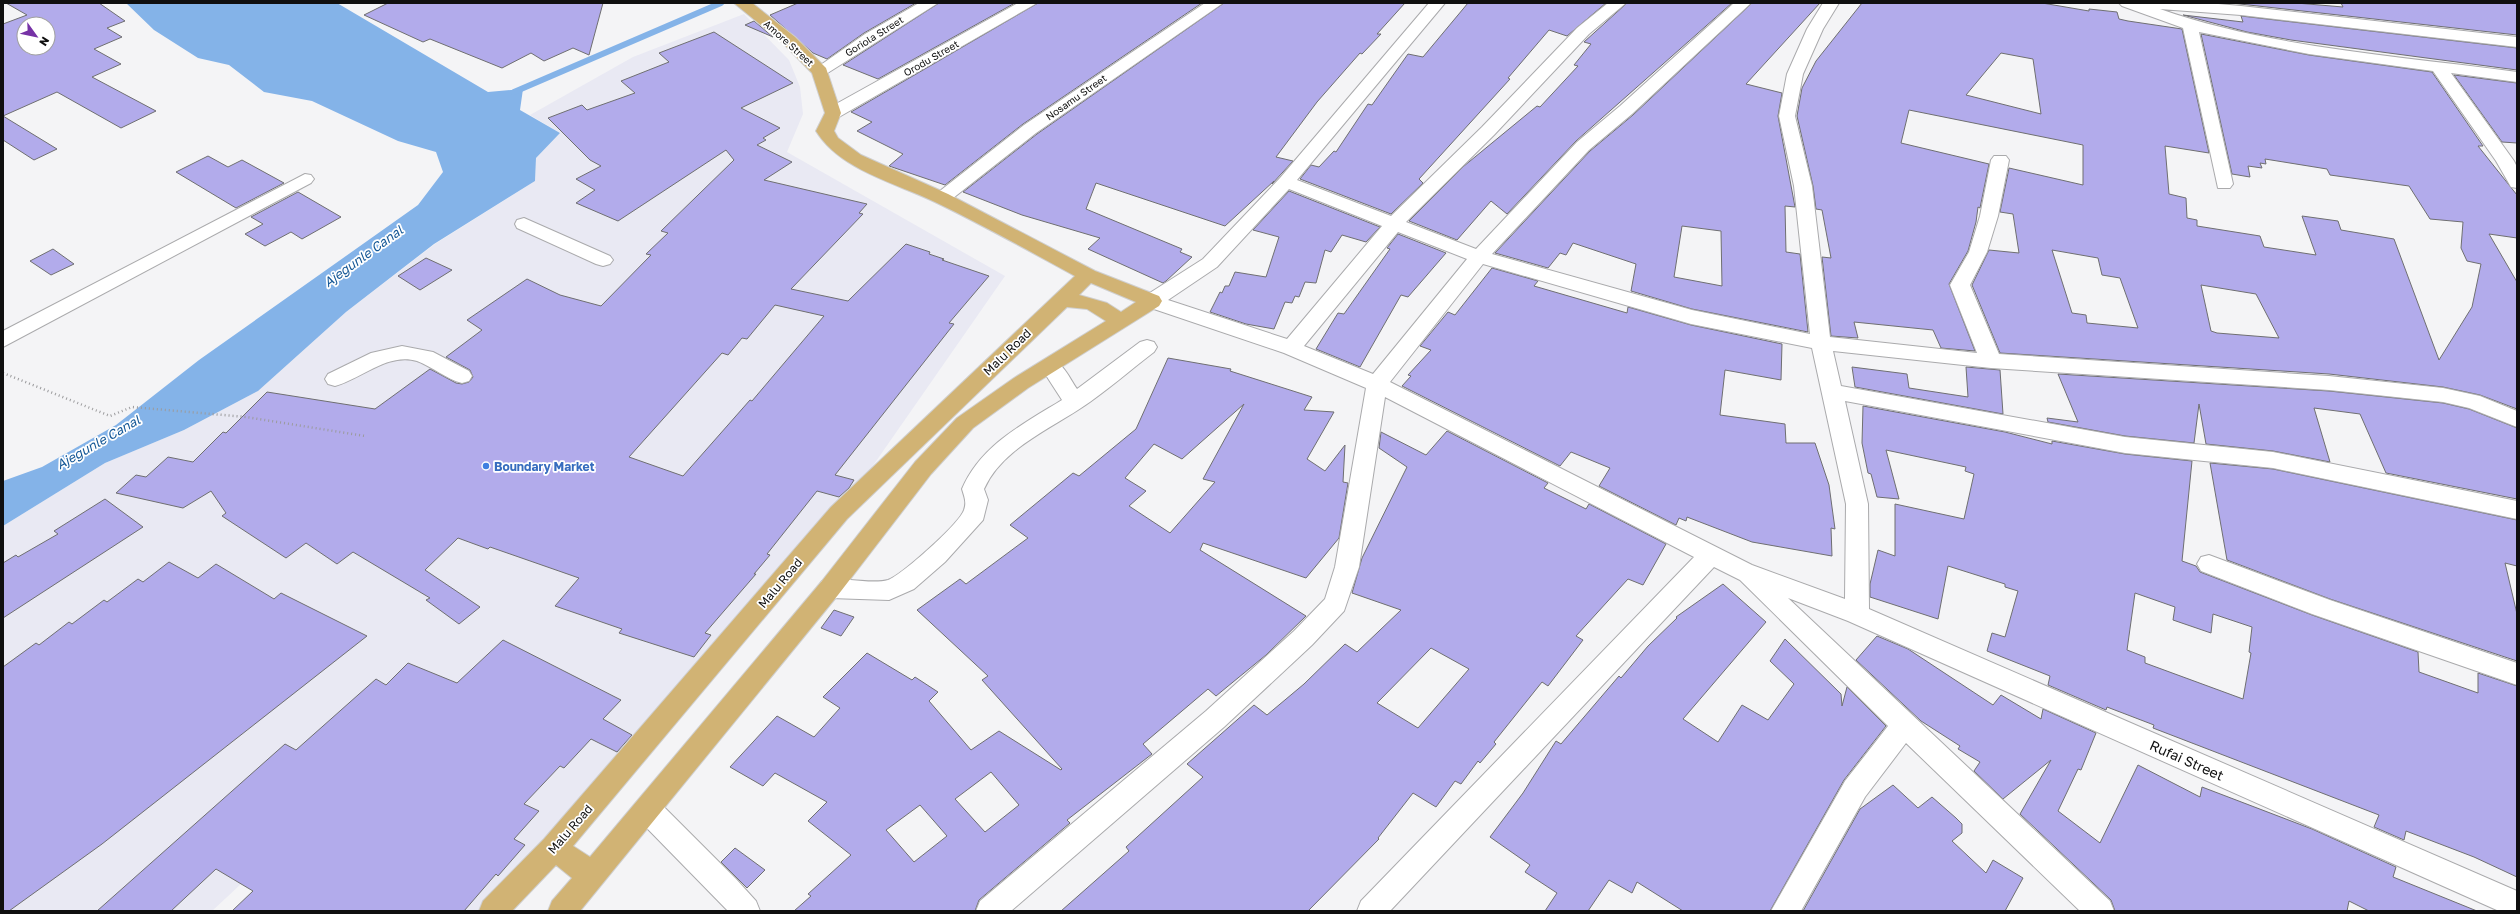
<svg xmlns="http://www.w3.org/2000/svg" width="2520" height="914" font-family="'Golos Text',sans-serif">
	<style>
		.built { fill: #e9e9f3 }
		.water { fill: #84b3e8 }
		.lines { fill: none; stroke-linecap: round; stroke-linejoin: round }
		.stream { stroke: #84b3e8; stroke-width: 6 }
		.building { fill: #b2abeb; stroke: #6f6f71; fill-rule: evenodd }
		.minor-casing { stroke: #aaaaac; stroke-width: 2 }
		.major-casing { stroke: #cfcfcf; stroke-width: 2 }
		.path { stroke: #9b9b9d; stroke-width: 2.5; stroke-dasharray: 1 3; stroke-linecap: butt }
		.minor { fill: #fff; fill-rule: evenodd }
		.major { fill: #d1b374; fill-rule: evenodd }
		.shop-dot { fill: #3f7fe0; stroke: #fff; stroke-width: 1.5 }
		.labels { text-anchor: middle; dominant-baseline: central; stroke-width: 3.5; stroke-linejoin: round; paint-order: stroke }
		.far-street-label { font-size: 10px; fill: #0f0f0f; stroke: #fff }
		.street-label { font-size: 12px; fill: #0f0f0f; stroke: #fff }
		.shop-label { font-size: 12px; font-weight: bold; fill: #366cbe; stroke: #fff; text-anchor: start }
		.water-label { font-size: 13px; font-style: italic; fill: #145796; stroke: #fff }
		.near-street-label { font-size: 14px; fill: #0f0f0f; stroke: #fff }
	</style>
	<rect width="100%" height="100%" fill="#f4f4f6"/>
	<path class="built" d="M 744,14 L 789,60 L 800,87 L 803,114 L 787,152 L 1005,276 L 856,490 L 612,782 L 479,911 L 384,911 L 285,843 L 212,911 L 3,911 L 3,526 L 105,463 L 184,430 L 258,391 L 346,312 L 435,244 L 535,181 L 536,158 L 560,133 L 530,115 L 633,57 Z"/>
	<path class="water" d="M 126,3 L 337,3 L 488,92 L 523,89 L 520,110 L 560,133 L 536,158 L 535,181 L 434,244 L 346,312 L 258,391 L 184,430 L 105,463 L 3,526 L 3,481 L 42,467 L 116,425 L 199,360 L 418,205 L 443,172 L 436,152 L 398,141 L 312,101 L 264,92 L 229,65 L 198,58 L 154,30 Z"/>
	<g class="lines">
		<path class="stream" d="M 514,92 L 721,3"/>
	</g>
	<path class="building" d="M 6,3 L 99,3 L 125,21 L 107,28 L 122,37 L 94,49 L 121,64 L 92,77 L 156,111 L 121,128 L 57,92 L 3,116 L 57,149 L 34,160 L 3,140 L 3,24 L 27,15 ZM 24,24 L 48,24 L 48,48 L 24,48 Z
		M 388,3 L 603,3 L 589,55 L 573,48 L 544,61 L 531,53 L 502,68 L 430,39 L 423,42 L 364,15 Z
		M 798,3 L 916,3 L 864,33 L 827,59 L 813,53 L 770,15 Z
		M 939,3 L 1015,3 L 878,79 L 843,65 Z
		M 1038,3 L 1202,3 L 1023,124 L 945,185 L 889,166 L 903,154 L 857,131 L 872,122 L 851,112 Z
		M 1224,3 L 1405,3 L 1377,34 L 1381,34 L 1362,54 L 1360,53 L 1317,102 L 1276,157 L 1293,161 L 1272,184 L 1274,181 L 1225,226 L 1096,183 L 1086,209 L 1182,249 L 1180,252 L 1192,257 L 1166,281 L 1163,283 L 1088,249 L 1100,238 L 1022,215 L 963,192 L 1037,134 Z
		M 1468,3 L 1606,3 L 1567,36 L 1549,30 L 1508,78 L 1510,79 L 1419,179 L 1423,183 L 1391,214 L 1300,179 L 1311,165 L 1319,167 L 1334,151 L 1336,152 L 1368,104 L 1372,105 L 1408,54 L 1423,57 Z
		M 1627,3 L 1732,3 L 1576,141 L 1507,214 L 1491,201 L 1457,240 L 1409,221 L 1464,166 L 1537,106 L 1540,107 L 1578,66 L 1574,65 L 1591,44 L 1584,42 Z
		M 1752,3 L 1820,3 L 1746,84 L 1782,93 L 1778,116 L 1795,207 L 1785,206 L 1786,252 L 1800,254 L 1808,332 L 1692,309 L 1631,291 L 1636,264 L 1573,243 L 1566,255 L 1560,253 L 1548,268 L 1495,253 L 1590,151 L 1633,115 ZM 1682,226 L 1721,231 L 1722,286 L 1674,277 Z
		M 1862,3 L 2042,3 L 2089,11 L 2089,9 L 2117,12 L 2119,19 L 2128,21 L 2182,29 L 2209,153 L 2165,146 L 2169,194 L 2186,198 L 2187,218 L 2197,220 L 2197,226 L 2260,236 L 2264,247 L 2316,255 L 2302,216 L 2338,221 L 2341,230 L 2394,239 L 2439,360 L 2472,307 L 2481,264 L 2467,261 L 2461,248 L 2463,222 L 2430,219 L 2409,186 L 2330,175 L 2327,169 L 2265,159 L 2266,164 L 2260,163 L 2262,168 L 2248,166 L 2250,177 L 2232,174 L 2201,34 L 2309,55 L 2432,72 L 2483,146 L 2478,146 L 2517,195 L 2517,238 L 2489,234 L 2517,282 L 2517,409 L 2480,395 L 2443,387 L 2329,374 L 2000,353 L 1972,285 L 1989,250 L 2019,253 L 2013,214 L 2000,212 L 2009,168 L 2083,185 L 2083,145 L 1909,110 L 1901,143 L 1989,164 L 1980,208 L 1978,207 L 1976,222 L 1968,251 L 1949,284 L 1975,351 L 1941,348 L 1933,330 L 1854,322 L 1858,338 L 1831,336 L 1822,257 L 1831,258 L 1822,210 L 1816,209 L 1813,186 L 1797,116 L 1802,88 L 1816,61 ZM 2001,53 L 2033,59 L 2041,114 L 1966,95 ZM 2052,250 L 2098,258 L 2102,275 L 2120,278 L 2138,328 L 2087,323 L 2086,315 L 2072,313 ZM 2201,285 L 2256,294 L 2279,338 L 2217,333 L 2211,331 Z
		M 2231,3 L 2296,3 L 2343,7 L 2341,3 L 2517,3 L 2517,35 Z
		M 2183,15 L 2243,22 L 2241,16 L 2517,48 L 2517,70 L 2291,40 L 2247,32 Z
		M 754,21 L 773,37 L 745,25 Z
		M 714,32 L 793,83 L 741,108 L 780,128 L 763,138 L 766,140 L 757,145 L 792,162 L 764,180 L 867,204 L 859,213 L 863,214 L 791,289 L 848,301 L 906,244 L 930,252 L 929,254 L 944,259 L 942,260 L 989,276 L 949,323 L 954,324 L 835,475 L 854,480 L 849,488 L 839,497 L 817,491 L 767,554 L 770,555 L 754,574 L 756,574 L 705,633 L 711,635 L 694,657 L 619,633 L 622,629 L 555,606 L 579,578 L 490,547 L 488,549 L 458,538 L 425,570 L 480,607 L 459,624 L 426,600 L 430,598 L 353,552 L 337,564 L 306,543 L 286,558 L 222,516 L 226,513 L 211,491 L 183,508 L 116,493 L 136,475 L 146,477 L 168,457 L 193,462 L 223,432 L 226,433 L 267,392 L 375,409 L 430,369 L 456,383 L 462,384 L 469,382 L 473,377 L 470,370 L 446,357 L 482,330 L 467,320 L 527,279 L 560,295 L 601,306 L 651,255 L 646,254 L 668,233 L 661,231 L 734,160 L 726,150 L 618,221 L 576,203 L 595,190 L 576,179 L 601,166 L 590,160 L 548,118 L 582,105 L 587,110 L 635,93 L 621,81 L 669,62 L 659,53 ZM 775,305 L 824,316 L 752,401 L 750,400 L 683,476 L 629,457 L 722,353 L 728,355 L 742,338 L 747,339 Z
		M 2454,75 L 2517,83 L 2517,143 L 2502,142 Z
		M 208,156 L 228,167 L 242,160 L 284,183 L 236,208 L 176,172 Z
		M 1289,191 L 1380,227 L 1366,242 L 1342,235 L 1331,252 L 1325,250 L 1316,283 L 1305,282 L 1299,297 L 1295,296 L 1292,303 L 1285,302 L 1274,329 L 1246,324 L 1210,312 L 1220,292 L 1222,293 L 1225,286 L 1229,286 L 1235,272 L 1266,277 L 1279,237 L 1253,230 Z
		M 298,192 L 341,217 L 302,239 L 291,232 L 265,246 L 245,234 L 263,224 L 251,217 Z
		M 1398,234 L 1446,253 L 1408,297 L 1401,295 L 1360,367 L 1316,349 L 1338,313 L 1344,314 L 1390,249 L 1387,248 Z
		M 53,249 L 74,264 L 51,275 L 30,261 Z
		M 426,258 L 452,270 L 420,290 L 398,276 Z
		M 1492,268 L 1538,281 L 1534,286 L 1627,313 L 1628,307 L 1691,325 L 1782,344 L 1781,380 L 1725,370 L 1720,415 L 1785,424 L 1786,443 L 1815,443 L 1829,485 L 1835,529 L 1831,528 L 1832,556 L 1752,542 L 1687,517 L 1686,521 L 1679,518 L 1676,525 L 1599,486 L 1610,468 L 1571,452 L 1560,466 L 1402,386 L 1411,376 L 1408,375 L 1431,350 L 1420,346 L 1448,312 L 1455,315 Z
		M 1168,358 L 1231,369 L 1230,371 L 1312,397 L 1304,410 L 1334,412 L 1307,459 L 1325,471 L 1345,445 L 1343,482 L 1348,483 L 1339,538 L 1306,578 L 1203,543 L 1200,550 L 1306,616 L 1266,655 L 1216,696 L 1208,689 L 1143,744 L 1152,754 L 1067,820 L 1070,823 L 979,900 L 975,911 L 794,911 L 811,896 L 808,894 L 851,855 L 808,821 L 827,802 L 775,773 L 763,786 L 730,767 L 777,716 L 814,737 L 840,708 L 823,697 L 867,653 L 912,680 L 915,677 L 938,692 L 929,701 L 971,750 L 999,731 L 1061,770 L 1062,769 L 982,680 L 988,676 L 917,610 L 960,579 L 966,584 L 1028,538 L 1010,525 L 1073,473 L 1079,476 L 1136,429 ZM 1244,404 L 1203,479 L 1215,482 L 1170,533 L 1129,506 L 1146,491 L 1125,478 L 1154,444 L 1182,459 ZM 991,772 L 1019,805 L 985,832 L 955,799 ZM 920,805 L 947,836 L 914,862 L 886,830 Z
		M 1852,367 L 1907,374 L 1909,388 L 1968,397 L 1966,367 L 2000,370 L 2003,414 L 1855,387 Z
		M 2058,374 L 2329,391 L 2443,403 L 2469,409 L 2517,428 L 2517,499 L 2386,473 L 2360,414 L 2314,408 L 2330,462 L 2273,451 L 2206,444 L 2199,404 L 2194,443 L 2125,436 L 2048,422 L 2047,418 L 2078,422 Z
		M 1863,406 L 2005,432 L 2052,444 L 2052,441 L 2125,454 L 2192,461 L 2182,561 L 2196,566 L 2200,572 L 2312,615 L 2418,652 L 2419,672 L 2478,693 L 2478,673 L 2517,686 L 2517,877 L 2474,857 L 2406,831 L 2404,840 L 2374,827 L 2379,815 L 2153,728 L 2154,725 L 2107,707 L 2106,710 L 2048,685 L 2050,676 L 1987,651 L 1992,633 L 2005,637 L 2018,591 L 2005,587 L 2005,584 L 1948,566 L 1938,619 L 1870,597 L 1870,584 L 1878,550 L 1895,556 L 1895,504 L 1964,519 L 1974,474 L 1965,471 L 1966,467 L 1886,450 L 1899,499 L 1877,497 L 1871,474 L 1868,473 L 1862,443 ZM 2135,593 L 2175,607 L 2173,620 L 2211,633 L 2213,614 L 2252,627 L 2249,652 L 2251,653 L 2243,699 L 2145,663 L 2145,657 L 2127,650 Z
		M 1447,431 L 1548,483 L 1544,488 L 1586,509 L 1589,504 L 1666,544 L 1643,585 L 1628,579 L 1576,636 L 1583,640 L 1548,686 L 1542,682 L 1494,742 L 1496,744 L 1480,763 L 1478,761 L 1461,784 L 1455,781 L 1436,807 L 1413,793 L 1378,838 L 1379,839 L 1308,911 L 1061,911 L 1129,851 L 1126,847 L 1203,777 L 1187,764 L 1254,705 L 1267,715 L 1304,684 L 1345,644 L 1357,652 L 1401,610 L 1352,593 L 1362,558 L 1407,467 L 1379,448 L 1381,432 L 1426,455 ZM 1431,648 L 1469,669 L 1418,728 L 1377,703 Z
		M 2210,463 L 2273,469 L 2517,520 L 2517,566 L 2505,563 L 2517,614 L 2517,661 L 2330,599 L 2227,560 Z
		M 105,499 L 143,527 L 3,618 L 3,563 L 16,555 L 18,557 L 58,534 L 54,531 Z
		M 169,562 L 198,578 L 216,564 L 274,599 L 281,593 L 367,636 L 102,844 L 9,911 L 3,911 L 3,667 L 36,643 L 39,645 L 69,622 L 72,624 L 104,600 L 107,602 L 138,579 L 143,582 Z
		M 1723,584 L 1766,622 L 1683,719 L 1718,742 L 1742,705 L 1768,720 L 1794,684 L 1770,661 L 1785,639 L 1841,694 L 1842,706 L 1847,687 L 1886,726 L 1844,780 L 1770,911 L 1683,911 L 1637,882 L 1632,893 L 1609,880 L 1588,911 L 1545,911 L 1557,893 L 1525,872 L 1530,865 L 1490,837 L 1523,793 L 1556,741 L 1561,744 L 1619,676 L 1621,678 L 1648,646 L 1677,618 L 1676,617 Z
		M 834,610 L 854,617 L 841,636 L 821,628 Z
		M 1877,636 L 1908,649 L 1993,705 L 2001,695 L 2041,719 L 2043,709 L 2096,733 L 2081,770 L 2078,769 L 2058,811 L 2100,843 L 2138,765 L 2200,797 L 2202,787 L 2312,829 L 2396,867 L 2393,877 L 2477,911 L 2369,911 L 2349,901 L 2347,911 L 2115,911 L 2111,900 L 2020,814 L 2051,760 L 2003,799 L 1974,771 L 1980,762 L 1958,749 L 1960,746 L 1921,721 L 1856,660 Z
		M 503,640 L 621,700 L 603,719 L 632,735 L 617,752 L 591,739 L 564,768 L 560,766 L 524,804 L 539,811 L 514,839 L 525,845 L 498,876 L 496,874 L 464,911 L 232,911 L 253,891 L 216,869 L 171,911 L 97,911 L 285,744 L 296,750 L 376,679 L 386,685 L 408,663 L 457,683 Z
		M 1893,785 L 1918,808 L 1932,797 L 1956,818 L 1962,824 L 1962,833 L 1952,841 L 1986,873 L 1993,860 L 2023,878 L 2005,911 L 1803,911 L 1860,809 Z
		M 735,848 L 765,870 L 747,888 L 721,862 Z"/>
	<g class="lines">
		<g class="minor-casing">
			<path id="minor" d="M 919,3 L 938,3 L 826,74 L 820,76 L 812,71 L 865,34 Z
				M 1018,3 L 1037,3 L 839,117 L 827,117 L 825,113 L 827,109 Z
				M 1205,3 L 1223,3 L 1036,133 L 948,202 L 936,202 L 933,198 L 936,194 L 1024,125 Z
				M 1429,3 L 1445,3 L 1297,180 L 1391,216 L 1482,127 L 1577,28 L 1608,3 L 1626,3 L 1589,34 L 1494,135 L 1406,222 L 1476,249 L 1577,142 L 1620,106 L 1734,3 L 1751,3 L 1632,114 L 1589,150 L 1492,254 L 1692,310 L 1810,334 L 1794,186 L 1779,116 L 1787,74 L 1807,29 L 1823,3 L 1839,3 L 1823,29 L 1803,74 L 1795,116 L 1812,186 L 1830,337 L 1977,353 L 1950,285 L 1969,252 L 1980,216 L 1991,160 L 1994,156 L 2006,156 L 2009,160 L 1998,216 L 1987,252 L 1970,285 L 1999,354 L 2329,376 L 2443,388 L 2480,396 L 2517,411 L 2517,427 L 2469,408 L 2443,402 L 2329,390 L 1991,368 L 1833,351 L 1841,386 L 2125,437 L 2273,452 L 2517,501 L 2517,519 L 2273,468 L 2125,453 L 1845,401 L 1868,504 L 1869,609 L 2517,891 L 2517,911 L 2499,911 L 1848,621 L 1788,598 L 2110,901 L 2114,911 L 2080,911 L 1906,743 L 1865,797 L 1801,911 L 1771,911 L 1845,781 L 1888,726 L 1740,580 L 1714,567 L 1390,911 L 1357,911 L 1361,901 L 1694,557 L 1385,397 L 1359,567 L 1344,611 L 1312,645 L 1224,727 L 1011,911 L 976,911 L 980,901 L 1206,711 L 1294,631 L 1325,599 L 1335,567 L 1366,388 L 1284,353 L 1145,306 L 1142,301 L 1145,296 L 1203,259 L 1280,178 ZM 1289,189 L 1382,226 L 1287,339 L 1168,300 L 1217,267 ZM 1398,232 L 1467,259 L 1373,374 L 1304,346 ZM 1483,264 L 1691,324 L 1812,348 L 1846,504 L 1845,599 L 1752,565 L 1390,382 Z
				M 2119,3 L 2207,3 L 2241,6 L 2517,37 L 2517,47 L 2241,15 L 2160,9 C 2271,48 2401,56 2517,72 L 2517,82 L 2451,73 L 2514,161 L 2517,167 L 2517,188 L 2511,187 L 2496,161 L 2433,71 L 2309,54 L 2199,32 L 2233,184 L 2230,188 L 2218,188 L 2183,28 L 2122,6 Z
				M 305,174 L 311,175 L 314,179 L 311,183 L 3,347 L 3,331 Z
				M 524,218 L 610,256 L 613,260 L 610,264 L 603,266 L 596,264 L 517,228 L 515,224 L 517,220 Z
				M 1147,340 L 1154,342 L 1157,347 L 1154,352 C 1130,370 1107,391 1081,408 C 1048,430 1001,450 984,489 L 988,500 L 983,520 L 945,562 L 914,589 L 889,600 L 830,598 L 822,595 L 818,588 L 822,581 L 830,578 C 845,579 875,584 888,580 C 902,575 960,523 964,510 C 967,502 964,496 962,489 C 981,445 1023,424 1062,400 L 1040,366 L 1043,361 C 1061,356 1068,376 1077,389 L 1140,342 Z
				M 402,346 L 433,352 L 469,371 L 472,376 L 469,381 L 462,383 C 446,379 433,367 417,361 C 388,352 361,379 335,386 L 328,384 L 325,379 L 328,374 L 371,353 Z
				M 2209,555 L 2330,600 L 2517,663 L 2517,685 L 2312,614 L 2201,571 L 2197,564 L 2201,557 Z
				M 648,798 L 658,801 L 736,879 L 756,901 L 760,911 L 728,911 L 638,819 L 634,810 L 638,801 Z"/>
		</g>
		<g class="major-casing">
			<path id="major" d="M 734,3 L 752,3 L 795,37 L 826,68 L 841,113 L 834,131 L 838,138 L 861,155 L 948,194 L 1095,271 L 1159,296 L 1162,301 L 1159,306 L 1028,388 L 973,428 L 931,474 L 838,595 L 580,911 L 548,911 L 552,901 L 572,878 L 556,865 L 512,911 L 479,911 L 483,901 L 544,839 L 831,507 L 1075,276 C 1029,251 983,225 935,202 C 896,183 840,170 816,131 L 825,113 L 812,73 L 783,43 ZM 1091,283 L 1136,302 L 1121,312 L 1107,303 L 1079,295 ZM 1067,307 L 1087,309 L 1106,321 L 1014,378 L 957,418 L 915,462 L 822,581 L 590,857 L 573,846 L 847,519 Z"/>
		</g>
		<path class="path" d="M 3,373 L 110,416 L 132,407 L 246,417 L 365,436"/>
		<use href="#minor" class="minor"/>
		<use href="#major" class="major"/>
	</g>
	<circle class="shop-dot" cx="486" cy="466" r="4"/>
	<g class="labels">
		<g class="far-street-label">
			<text transform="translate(874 36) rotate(-32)">Goriola Street</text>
			<text transform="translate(789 43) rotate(42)">Amore Street</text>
			<text transform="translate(931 58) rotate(-30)">Orodu Street</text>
			<text transform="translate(1076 97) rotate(-35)">Nosamu Street</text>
		</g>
		<g class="street-label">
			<text transform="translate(1007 352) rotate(-44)">Malu Road</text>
			<text transform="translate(780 583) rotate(-50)">Malu Road</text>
			<text transform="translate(570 829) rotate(-49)">Malu Road</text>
		</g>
		<g class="shop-label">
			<text x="494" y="466">Boundary Market</text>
		</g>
		<g class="water-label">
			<text transform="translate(363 256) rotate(-36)">Ajegunle Canal</text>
			<text transform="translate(98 442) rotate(-30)">Ajegunle Canal</text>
		</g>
		<g class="near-street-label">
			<text transform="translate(2187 760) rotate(24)">Rufai Street</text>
		</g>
	</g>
	<rect width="2520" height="914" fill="none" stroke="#0f0f0f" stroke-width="8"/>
	<g transform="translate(36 36) rotate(123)"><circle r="19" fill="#ffffff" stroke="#9f9f9f"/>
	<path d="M0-3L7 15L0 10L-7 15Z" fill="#7632a6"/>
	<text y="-6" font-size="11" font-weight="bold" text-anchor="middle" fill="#0f0f0f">N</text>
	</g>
</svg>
